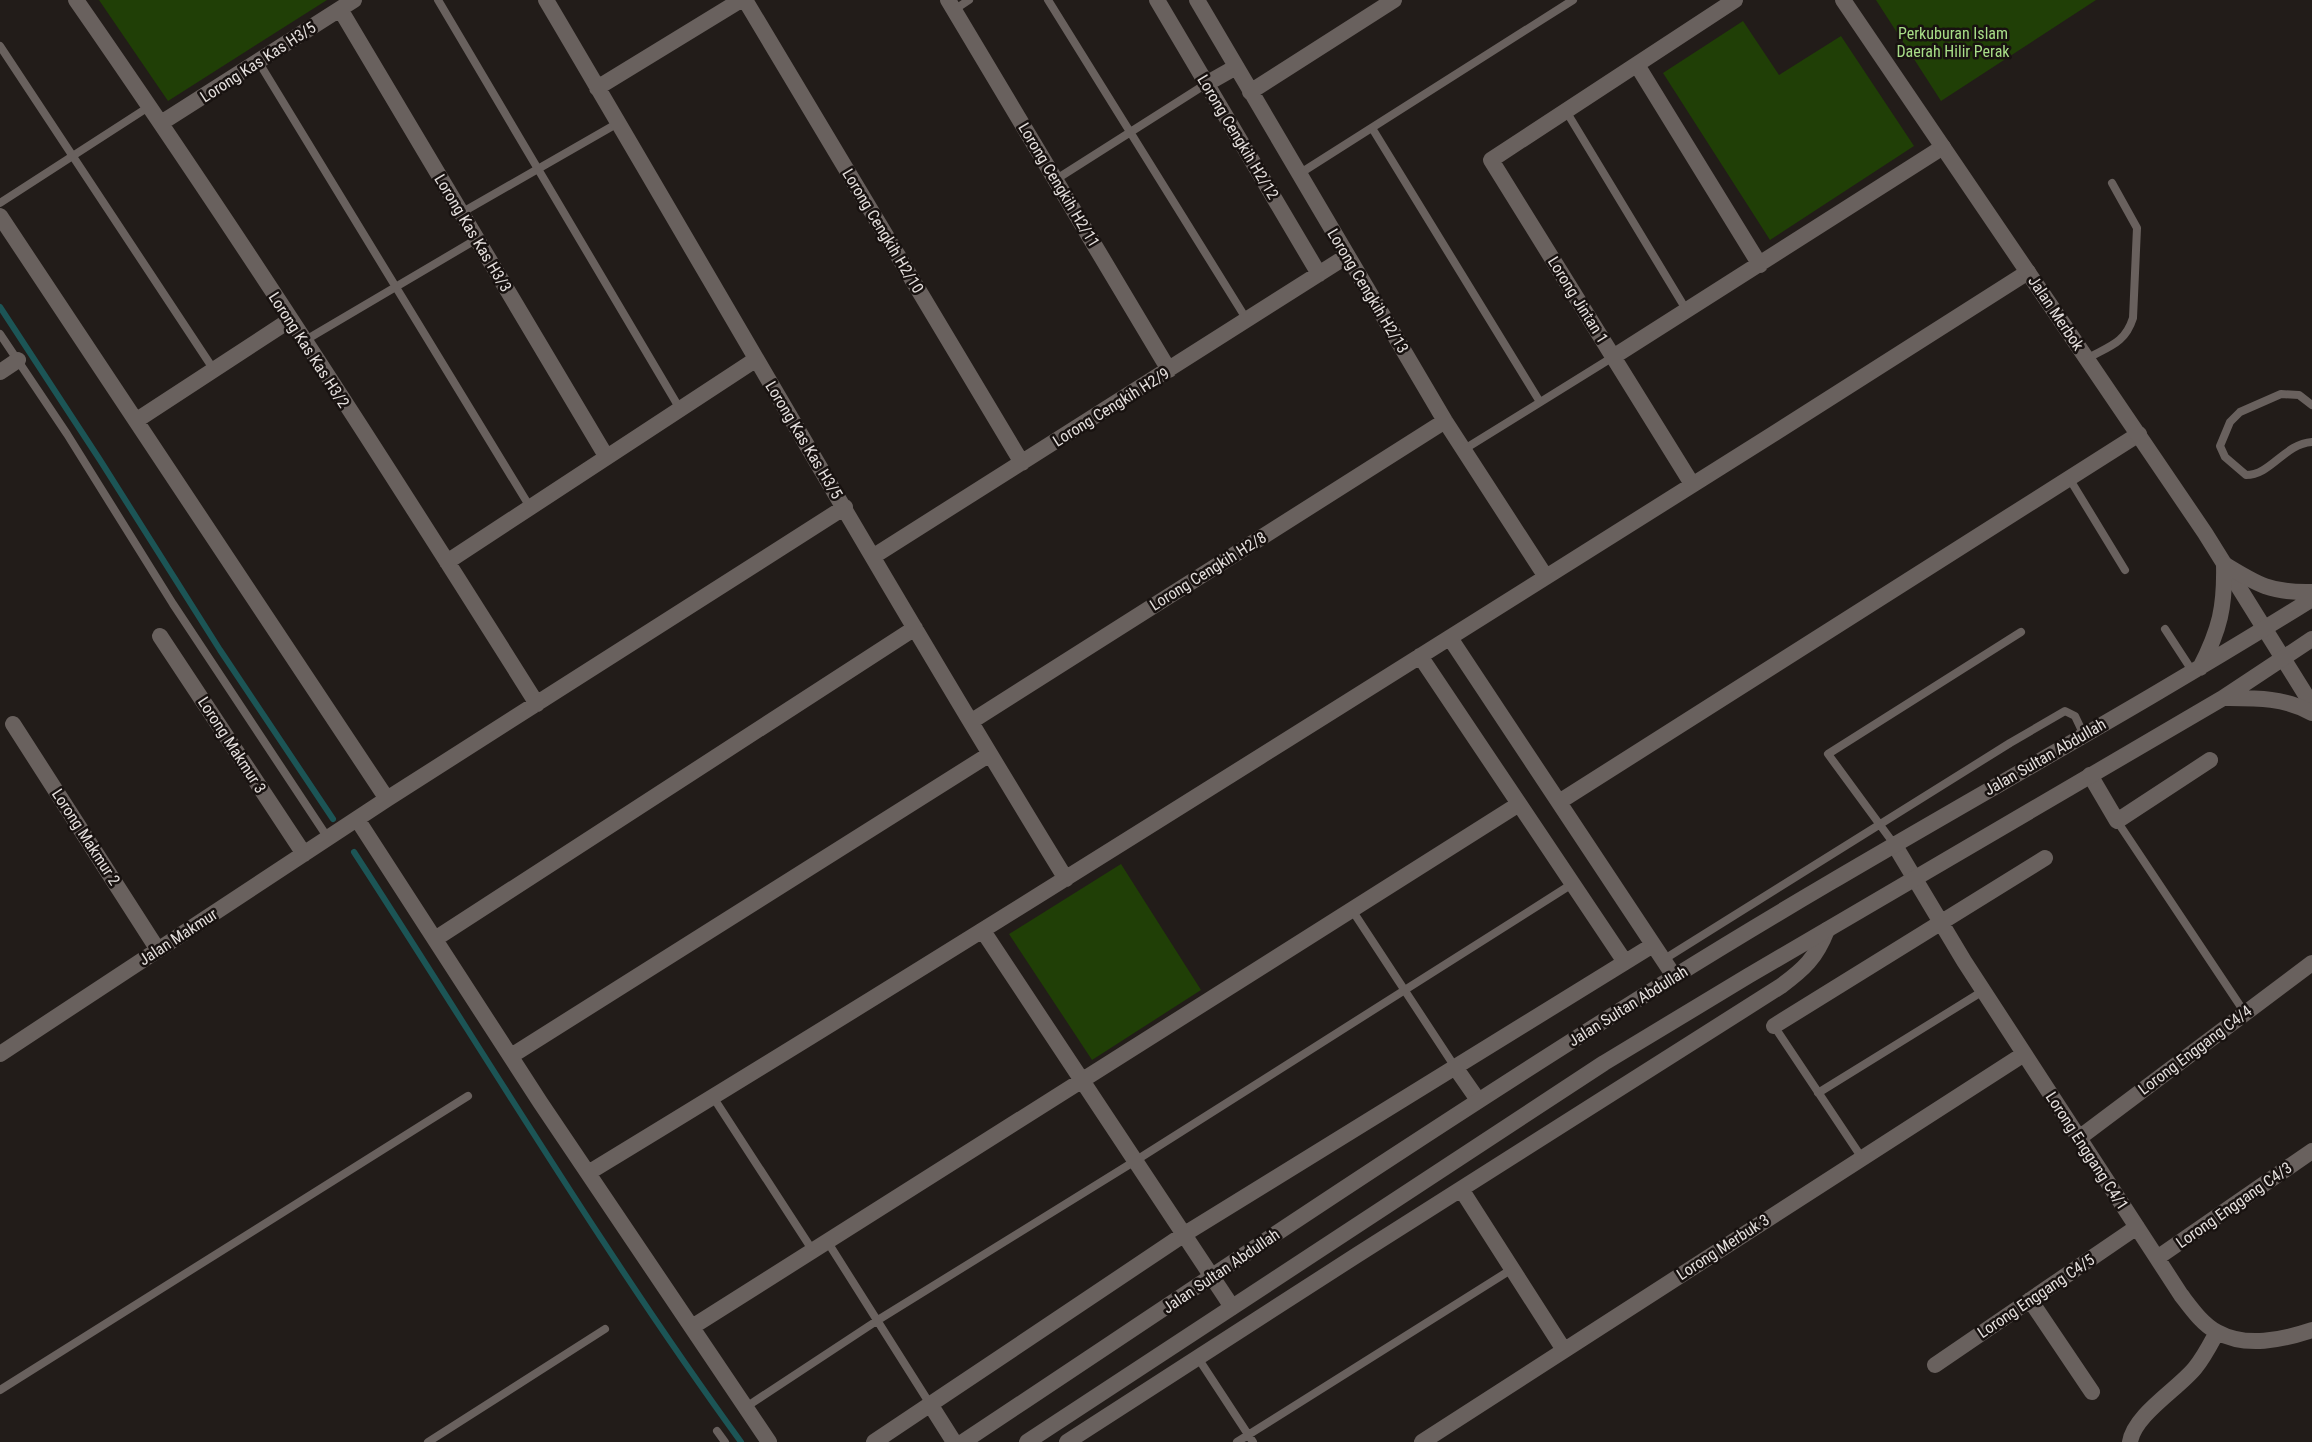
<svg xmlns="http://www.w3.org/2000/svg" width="2312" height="1442" font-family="'Roboto Condensed',sans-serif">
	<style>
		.green { fill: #203f06 }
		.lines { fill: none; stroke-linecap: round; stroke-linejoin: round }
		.stream { stroke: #1c5556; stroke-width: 6 }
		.service { stroke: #69615e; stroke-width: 8 }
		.minor { stroke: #69615e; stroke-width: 16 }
		.tertiary { stroke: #69615e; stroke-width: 16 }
		.secondary { stroke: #69615e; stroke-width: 16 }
		.labels { text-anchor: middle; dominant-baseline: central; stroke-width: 5; stroke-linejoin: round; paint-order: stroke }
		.park-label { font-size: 16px; fill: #a8de88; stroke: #181210 }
		.street-label { font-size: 16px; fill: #e4dfdd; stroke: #181210 }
	</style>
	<rect width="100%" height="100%" fill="#221c19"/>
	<path class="green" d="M 99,0 L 327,0 L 168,101 Z
		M 1876,0 L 2096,0 L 1941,101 Z
		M 1743,21 L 1779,75 L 1841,36 L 1914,146 L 1770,240 L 1663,73 Z
		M 1121,864 L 1201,990 L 1092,1060 L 1009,934 Z"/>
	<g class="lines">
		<path class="stream" d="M 0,307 L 100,460 L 220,650 L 333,819
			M 354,852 C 482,1049 603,1252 741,1442"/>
		<path class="service" d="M 438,0 L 680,409
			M 1048,0 L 1247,320
			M 954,10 L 969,0
			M 0,46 L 214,370
			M 258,61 L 530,507
			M 1566,111 L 1687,311
			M 1372,128 L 1540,402
			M 1299,174 L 1573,0
			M 1055,180 L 1206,84
			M 0,203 L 150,106
			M 461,213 L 618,123
			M 0,334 L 67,434 L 173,604 L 328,838
			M 304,341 L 477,239
			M 2088,358 C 2110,346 2125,343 2133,318 L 2137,228 L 2112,183
			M 2312,405 L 2299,395 L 2281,394 L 2240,412 L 2230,422 L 2220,446 L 2225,457 L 2246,475 C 2271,475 2284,444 2312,442
			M 1463,450 L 1613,357
			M 2069,478 L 2125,570
			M 2165,629 L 2193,672
			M 2117,821 L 2245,1013
			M 1894,844 L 1828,754 L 2021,632
			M 1352,910 L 1455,1067
			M 1663,960 L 2010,743 L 2065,711 L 2075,716 L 2084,735
			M 1774,1026 L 1862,1158
			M 1818,1093 L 1983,991
			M 713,1097 L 813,1251
			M 827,1241 L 930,1404
			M 1198,1358 L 1253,1442
			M 0,1390 L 468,1096
			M 746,1407 L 878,1320 L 1135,1161 L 1572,884
			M 717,1431 L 725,1442
			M 428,1442 L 605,1329
			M 1237,1442 L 1512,1269"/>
		<path class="minor" d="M 76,0 C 236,230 388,467 537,704
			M 546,0 C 719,293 888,589 1066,879
			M 745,0 L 1022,463
			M 948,0 L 1169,370
			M 1157,0 L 1319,274
			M 1197,0 L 1445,421 L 1546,577
			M 340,9 L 606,456
			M 1637,65 L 1760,265
			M 1206,84 L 1236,67
			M 597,88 L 741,0
			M 1250,92 L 1394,0
			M 161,123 L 354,0
			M 0,216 L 387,799
			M 1613,357 L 1943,147
			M 0,372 L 18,360
			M 137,420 L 290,320
			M 1692,484 L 1491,160 L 1735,0
			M 874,556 L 1347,256
			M 447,562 L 755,360
			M 160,636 L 304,854
			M 1450,638 L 1674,976
			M 1420,656 L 1625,962
			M 972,721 L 1445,421
			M 13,724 L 158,950
			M 2090,775 L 2117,821 L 2210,760
			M 1559,802 L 2139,434
			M 357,819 L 540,1102 L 769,1442
			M 1894,844 L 1964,961 L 2181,1295 C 2191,1308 2202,1324 2217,1332 C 2246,1348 2282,1340 2312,1330
			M 983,931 L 1232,1307
			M 435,939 L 915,628
			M 1774,1026 L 2045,858
			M 0,1054 L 387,799 L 845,507
			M 511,1056 L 990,754
			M 1455,1067 L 1478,1100
			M 2079,1138 L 2312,963
			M 588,1173 C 868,1003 1145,829 1422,655 C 1624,528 1827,401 2028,272
			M 1461,1189 L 1564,1350
			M 2157,1258 L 2312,1151
			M 2030,1300 L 2092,1392
			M 692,1327 L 1519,804
			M 1935,1365 L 2137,1227
			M 930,1404 L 954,1442
			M 874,1442 L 1183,1235 L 1653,945
			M 1067,1442 L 1357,1255 L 1781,986 C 1804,969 1816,958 1827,930
			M 1422,1442 L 2024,1054
			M 2130,1442 C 2134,1415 2178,1389 2195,1368 C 2204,1357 2210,1345 2217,1332"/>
		<path class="tertiary" d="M 1843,0 L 2205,533 L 2312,705"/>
		<path class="secondary" d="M 2224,564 C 2258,585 2271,593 2312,592
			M 2200,668 C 2220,629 2225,607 2224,564
			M 2223,698 C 2254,698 2284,697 2312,713
			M 963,1442 C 1198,1286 1432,1127 1672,978 C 1882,847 2102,730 2312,599
			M 1027,1442 L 1604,1063 L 1748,976 L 2223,698 L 2312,639"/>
	</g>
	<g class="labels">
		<g class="park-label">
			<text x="1953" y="33">Perkuburan Islam<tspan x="1953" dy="18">Daerah Hilir Perak</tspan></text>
		</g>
		<g class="street-label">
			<text transform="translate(258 62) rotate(-33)">Lorong Kas Kas H3/5</text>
			<text transform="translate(1238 137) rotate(59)">Lorong Cengkih H2/12</text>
			<text transform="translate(1059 185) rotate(59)">Lorong Cengkih H2/11</text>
			<text transform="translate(883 231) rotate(59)">Lorong Cengkih H2/10</text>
			<text transform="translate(473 233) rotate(59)">Lorong Kas Kas H3/3</text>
			<text transform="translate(1368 291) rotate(59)">Lorong Cengkih H2/13</text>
			<text transform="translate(1578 300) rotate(58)">Lorong Jintan 1</text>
			<text transform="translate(2056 313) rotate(56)">Jalan Merbok</text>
			<text transform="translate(309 350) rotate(57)">Lorong Kas Kas H3/2</text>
			<text transform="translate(1111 407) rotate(-32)">Lorong Cengkih H2/9</text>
			<text transform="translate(804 440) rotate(59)">Lorong Kas Kas H3/5</text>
			<text transform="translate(1208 571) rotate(-32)">Lorong Cengkih H2/8</text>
			<text transform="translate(232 745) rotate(57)">Lorong Makmur 3</text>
			<text transform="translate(2045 757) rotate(-30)">Jalan Sultan Abdullah</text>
			<text transform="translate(86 837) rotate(57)">Lorong Makmur 2</text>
			<text transform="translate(178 937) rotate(-33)">Jalan Makmur</text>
			<text transform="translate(1628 1006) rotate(-32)">Jalan Sultan Abdullah</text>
			<text transform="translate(2195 1050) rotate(-37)">Lorong Enggang C4/4</text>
			<text transform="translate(2087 1151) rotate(57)">Lorong Enggang C4/1</text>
			<text transform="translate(2234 1205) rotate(-35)">Lorong Enggang C4/3</text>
			<text transform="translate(1723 1247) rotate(-33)">Lorong Merbuk 3</text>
			<text transform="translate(1221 1271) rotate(-34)">Jalan Sultan Abdullah</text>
			<text transform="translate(2036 1296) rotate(-34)">Lorong Enggang C4/5</text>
		</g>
	</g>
</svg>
